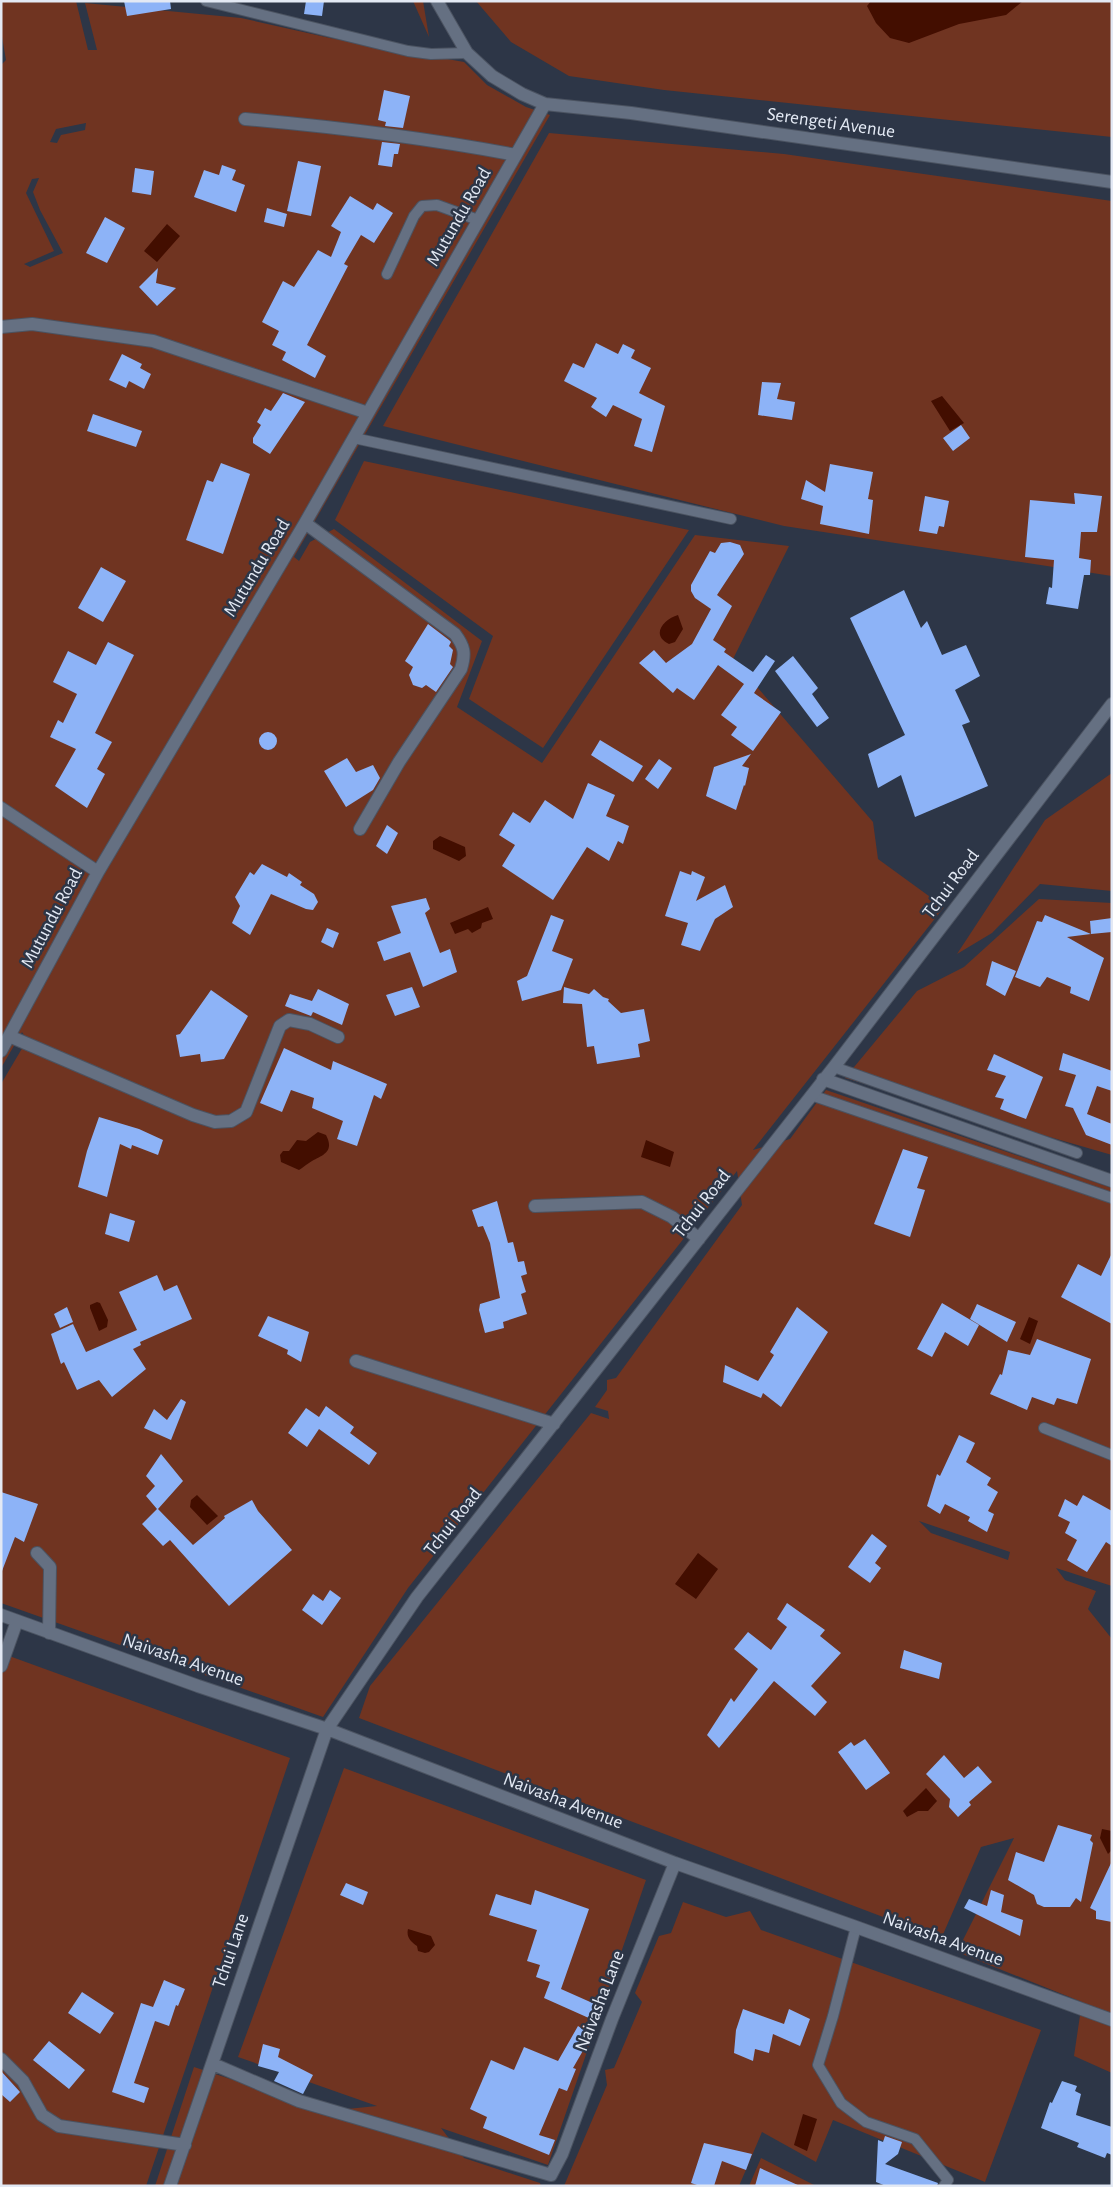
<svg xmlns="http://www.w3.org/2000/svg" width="1113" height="2187" font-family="'Alegreya Sans',sans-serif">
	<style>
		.green { fill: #703421; fill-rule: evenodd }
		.water { fill: #430e00 }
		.building { fill: #8db3f7 }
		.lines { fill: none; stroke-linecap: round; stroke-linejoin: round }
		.lane-casing { stroke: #4b5361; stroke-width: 12 }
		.street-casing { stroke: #4b5361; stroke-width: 14 }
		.lane { stroke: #657082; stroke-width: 10 }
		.street { stroke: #657082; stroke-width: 12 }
		.labels { text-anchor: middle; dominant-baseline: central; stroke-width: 5; stroke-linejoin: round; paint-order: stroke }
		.street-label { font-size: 19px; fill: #e3e9f4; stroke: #2d3647 }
	</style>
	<rect width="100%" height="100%" fill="#2d3647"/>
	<path class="green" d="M 1,1 L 76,1 L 88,50 L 97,50 L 85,3 L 241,18 L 330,38 L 464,62 L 487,85 L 526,107 L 550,115 L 294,557 L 299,561 L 310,542 L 334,529 L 482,641 L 457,707 L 542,763 L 695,535 L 789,546 L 733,659 L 873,822 L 878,859 L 944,907 L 753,1150 L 790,1139 L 826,1090 L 1112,1188 L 1112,1586 L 1056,1568 L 1065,1580 L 1096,1591 L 1088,1609 L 1112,1639 L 1112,2073 L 1074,2056 L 1082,2002 L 957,1952 L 1014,1838 L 981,1847 L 941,1939 L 359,1718 L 370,1686 L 591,1413 L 609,1419 L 608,1411 L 595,1407 L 607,1390 L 607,1380 L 616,1378 L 742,1205 L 737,1171 L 408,1588 L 323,1717 L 1,1603 L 1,1084 L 27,1040 L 22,1032 L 1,1068 L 1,65 L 6,60 L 1,31 ZM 86,123 L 85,130 L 61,135 L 57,143 L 50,142 L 56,129 ZM 39,178 L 33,192 L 40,210 L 63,253 L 30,267 L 24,264 L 54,251 L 26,193 L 32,179 ZM 919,1521 L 1010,1552 L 1008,1560 L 931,1533 Z
		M 413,1 L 423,1 L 429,37 Z
		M 476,1 L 1112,1 L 1112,137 L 664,90 L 569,76 L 511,42 Z
		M 549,133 L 784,154 L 1112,201 L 1112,576 L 784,526 L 383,426 Z
		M 364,461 L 689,530 L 543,748 L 469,699 L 493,636 L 335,520 Z
		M 1112,773 L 1112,891 L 1040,884 L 992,933 L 957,954 L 1045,820 Z
		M 1039,899 L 1112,903 L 1112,1155 L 845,1078 L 917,991 L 964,967 Z
		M 1,1653 L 290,1758 L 146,2186 L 1,2186 Z
		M 344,1768 L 646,1880 L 548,2165 L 441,2128 L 464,2158 L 540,2183 L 541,2186 L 155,2186 L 194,2067 L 327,2111 L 377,2106 L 238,2057 Z
		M 683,1902 L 726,1917 L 750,1911 L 761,1930 L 1041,2030 L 985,2182 L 833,2120 L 816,2162 L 762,2132 L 739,2186 L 564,2186 L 607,2085 L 605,2070 L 614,2068 L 642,2002 L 635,1993 L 659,1936 L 671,1933 Z
		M 761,2158 L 816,2186 L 749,2186 Z"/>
	<path class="water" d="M 871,1 L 1023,1 L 1006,15 L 959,24 L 909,43 L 890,38 L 876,23 L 867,6 Z
		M 167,224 L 180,236 L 157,262 L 144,251 Z
		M 942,396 L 964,423 L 950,431 L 931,401 Z
		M 678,615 L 683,629 L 675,642 L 669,644 C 650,635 664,619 678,615 Z
		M 440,836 L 465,847 L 466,856 L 459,861 L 433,849 L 433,841 Z
		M 488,907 L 493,919 L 482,923 L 481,928 L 472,933 L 468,929 L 455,934 L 450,923 Z
		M 318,1132 L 326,1135 C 336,1154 319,1156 309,1163 C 305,1165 303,1168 299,1170 L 281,1162 L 280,1155 L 283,1151 L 289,1151 L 297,1140 L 306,1141 Z
		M 646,1140 L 674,1152 L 670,1167 L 641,1157 Z
		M 97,1302 L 100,1303 L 108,1320 L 107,1327 L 99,1331 L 90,1308 L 90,1305 Z
		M 1029,1317 L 1038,1321 L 1030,1344 L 1020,1339 Z
		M 197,1495 L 218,1516 L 207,1525 L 190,1507 L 191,1500 Z
		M 698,1553 L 718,1569 L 696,1599 L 675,1584 Z
		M 926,1788 L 937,1801 L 928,1811 L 918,1811 L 907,1817 L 903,1811 Z
		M 1102,1829 L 1112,1831 L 1112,1850 L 1108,1854 L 1100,1838 Z
		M 408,1929 L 431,1936 L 435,1945 L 429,1952 L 425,1953 L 418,1951 L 417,1946 C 411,1942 406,1937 408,1929 Z
		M 803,2114 L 817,2119 L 807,2151 L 794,2145 Z"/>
	<path class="building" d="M 124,1 L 170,1 L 171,9 L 127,16 Z
		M 306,1 L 324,1 L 322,16 L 304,14 Z
		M 384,90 L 410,96 L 403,128 L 385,126 L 386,122 L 378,120 Z
		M 382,142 L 400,144 L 398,154 L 394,154 L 392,167 L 378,165 Z
		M 298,161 L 321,166 L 311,216 L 287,211 Z
		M 222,165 L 236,170 L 232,180 L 245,185 L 236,212 L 194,197 L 204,170 L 219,175 Z
		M 135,168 L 154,171 L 151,195 L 132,192 Z
		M 350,196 L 373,210 L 377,203 L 393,213 L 374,243 L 361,235 L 344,264 L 348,266 L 307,345 L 326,356 L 315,378 L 282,360 L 286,352 L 272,345 L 279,331 L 262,322 L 283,281 L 294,287 L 318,250 L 331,257 L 341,232 L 331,226 Z
		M 267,208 L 287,214 L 284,227 L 264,222 Z
		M 105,217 L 125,228 L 107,263 L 86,253 Z
		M 158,268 L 156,283 L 176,288 L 157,306 L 139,287 Z
		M 596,343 L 618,354 L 623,344 L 635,350 L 631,358 L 651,368 L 639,393 L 665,406 L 652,452 L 634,446 L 642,419 L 613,405 L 606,417 L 591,407 L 597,398 L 564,381 L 573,363 L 584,368 Z
		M 122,354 L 142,364 L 140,368 L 151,374 L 144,389 L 129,381 L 126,388 L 109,380 Z
		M 762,382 L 781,383 L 777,399 L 795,402 L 792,420 L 758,415 Z
		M 283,393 L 305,402 L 270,454 L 253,443 L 253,438 L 261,425 L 257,422 L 265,408 L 271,411 Z
		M 93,414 L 142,431 L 136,447 L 87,431 Z
		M 961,425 L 970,438 L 953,451 L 943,438 Z
		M 221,463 L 250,474 L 223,554 L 186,540 L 207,480 L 213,482 Z
		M 830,464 L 873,472 L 868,499 L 873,500 L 869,534 L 820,524 L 823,506 L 801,499 L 806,480 L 825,492 Z
		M 1074,493 L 1102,496 L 1097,532 L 1081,532 L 1079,558 L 1091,560 L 1090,575 L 1084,575 L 1078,609 L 1046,604 L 1049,587 L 1052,588 L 1054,560 L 1025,557 L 1030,500 L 1075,504 Z
		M 925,496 L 949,501 L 944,527 L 939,526 L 937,534 L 919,531 Z
		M 730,542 L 740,545 L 744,554 L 717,595 L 732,606 L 713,640 L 726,649 L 724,652 L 753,672 L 766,655 L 775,661 L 754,693 L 781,712 L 753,751 L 731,735 L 737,727 L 721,715 L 744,684 L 718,665 L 694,700 L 677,688 L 673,693 L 639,663 L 654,650 L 666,663 L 692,644 L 711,609 L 695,598 L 691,591 L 691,585 L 710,551 L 715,553 L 721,543 Z
		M 101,567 L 126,581 L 103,622 L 78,608 Z
		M 904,590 L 921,628 L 927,621 L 942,655 L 966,645 L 980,676 L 955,690 L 970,722 L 962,725 L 988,786 L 915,817 L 901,775 L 878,788 L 868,754 L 905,735 L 850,618 Z
		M 428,624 L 449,640 L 451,642 L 449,646 L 453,650 L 450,664 L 453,667 L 436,692 L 426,685 L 422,688 L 413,685 L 409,675 L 413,667 L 405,661 Z
		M 108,642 L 134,655 L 95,733 L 112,742 L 97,769 L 105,774 L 87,808 L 55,786 L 76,749 L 50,737 L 58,720 L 63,723 L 77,694 L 53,682 L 68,651 L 96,665 Z
		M 793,656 L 818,688 L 812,694 L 829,718 L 817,727 L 775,671 Z
		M259 741a9 9 0 1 1 18 0a9 9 0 1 1-18 0Z
		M 600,740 L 643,766 L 633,782 L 591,755 Z
		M 751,754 L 742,766 L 749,768 L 745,786 L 744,785 L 736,810 L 706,796 L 714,767 Z
		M 347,758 L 356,772 L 373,765 L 380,778 L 373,790 L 346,807 L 324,771 Z
		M 659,759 L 672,768 L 658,789 L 645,779 Z
		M 588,783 L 615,795 L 606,816 L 629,826 L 623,844 L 618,841 L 609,861 L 587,847 L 553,900 L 502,866 L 515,845 L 499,835 L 513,812 L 530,823 L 545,800 L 573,819 Z
		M 387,825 L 398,833 L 387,854 L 376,846 Z
		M 262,864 L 287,877 L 289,873 L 302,882 L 300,885 L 314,894 L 318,902 L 313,910 L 306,909 L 271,894 L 250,935 L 232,923 L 240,906 L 235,897 L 250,872 L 254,875 Z
		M 680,871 L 691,875 L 692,871 L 705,877 L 696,901 L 725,885 L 733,907 L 715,919 L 700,951 L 681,945 L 688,923 L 665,916 Z
		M 426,898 L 430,909 L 425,913 L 440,953 L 450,949 L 457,972 L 423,987 L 410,952 L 384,961 L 377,942 L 401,933 L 391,906 Z
		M 551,915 L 564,920 L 552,951 L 573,959 L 561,990 L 522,1001 L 517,981 L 527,976 Z
		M 1045,915 L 1091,934 L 1067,937 L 1104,958 L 1089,1001 L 1070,993 L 1071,987 L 1047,977 L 1040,987 L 1015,977 L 1037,921 L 1042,922 Z
		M 1112,918 L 1112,932 L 1091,934 L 1090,921 Z
		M 327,928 L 339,933 L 333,948 L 321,942 Z
		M 992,961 L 1016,971 L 1005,996 L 986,985 Z
		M 412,987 L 420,1007 L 395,1016 L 386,995 Z
		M 564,987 L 589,994 L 594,989 L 603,997 L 609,999 L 608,1001 L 621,1013 L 644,1009 L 650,1041 L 638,1044 L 640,1057 L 597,1064 L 594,1046 L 587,1047 L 582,1004 L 563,1003 Z
		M 318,989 L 349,1004 L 342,1025 L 313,1012 L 311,1016 L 285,1006 L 290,994 L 312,1001 Z
		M 211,990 L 248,1016 L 224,1059 L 201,1062 L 200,1054 L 180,1057 L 176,1035 L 180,1034 Z
		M 284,1048 L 331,1070 L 333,1061 L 387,1084 L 381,1099 L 374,1095 L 357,1146 L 337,1139 L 343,1121 L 312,1108 L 314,1098 L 291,1090 L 282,1112 L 260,1103 Z
		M 1063,1053 L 1112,1071 L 1112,1091 L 1097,1086 L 1087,1114 L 1112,1124 L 1112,1145 L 1086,1135 L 1073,1108 L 1065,1106 L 1076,1075 L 1059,1070 Z
		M 994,1054 L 1043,1077 L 1026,1119 L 1000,1109 L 1004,1099 L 995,1097 L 1006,1076 L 987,1070 Z
		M 99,1117 L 139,1129 L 163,1140 L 158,1155 L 132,1145 L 131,1149 L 120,1144 L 107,1197 L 78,1187 L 87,1151 Z
		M 903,1149 L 928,1157 L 917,1188 L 925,1190 L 910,1237 L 874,1224 Z
		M 497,1201 L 508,1243 L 513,1242 L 518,1262 L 524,1261 L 527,1274 L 521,1276 L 526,1292 L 521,1294 L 527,1314 L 503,1322 L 504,1328 L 485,1333 L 479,1310 L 480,1304 L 500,1298 L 490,1243 L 483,1226 L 478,1227 L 472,1210 Z
		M 110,1213 L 135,1221 L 129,1242 L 105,1234 Z
		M 1112,1253 L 1112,1324 L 1061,1297 L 1078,1264 L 1101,1276 Z
		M 157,1275 L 164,1291 L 177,1285 L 192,1319 L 140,1342 L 141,1345 L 133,1349 L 146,1369 L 112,1397 L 99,1380 L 77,1390 L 64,1362 L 61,1364 L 51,1334 L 73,1324 L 86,1352 L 137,1330 L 119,1292 Z
		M 942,1303 L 979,1325 L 968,1346 L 945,1332 L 932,1357 L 917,1349 Z
		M 977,1304 L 1016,1322 L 1007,1342 L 970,1319 Z
		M 67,1307 L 73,1322 L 60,1328 L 54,1314 Z
		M 797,1307 L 828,1332 L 781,1407 L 763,1393 L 761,1398 L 723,1382 L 725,1365 L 758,1381 L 774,1355 L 770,1352 Z
		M 268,1316 L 309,1332 L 301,1362 L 287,1354 L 288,1350 L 258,1336 Z
		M 1037,1339 L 1091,1359 L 1077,1404 L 1057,1398 L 1054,1405 L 1032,1397 L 1027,1410 L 990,1394 L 1000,1374 L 1002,1375 L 1008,1350 L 1030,1355 Z
		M 181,1399 L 186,1402 L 171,1440 L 144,1428 L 154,1409 L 167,1420 Z
		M 326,1406 L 354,1427 L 350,1433 L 377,1453 L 369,1465 L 319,1429 L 307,1447 L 288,1433 L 306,1408 L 319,1417 Z
		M 959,1435 L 975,1443 L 966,1462 L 991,1478 L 987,1485 L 998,1492 L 988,1511 L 994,1514 L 987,1532 L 968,1521 L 970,1517 L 945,1504 L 940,1514 L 927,1506 L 937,1474 L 940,1476 Z
		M 161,1454 L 183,1481 L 158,1509 L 193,1545 L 225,1518 L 224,1516 L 252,1500 L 258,1511 L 292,1550 L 229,1606 L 170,1540 L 163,1546 L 142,1524 L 157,1509 L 146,1496 L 155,1486 L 146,1476 Z
		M 1,1492 L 38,1504 L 24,1542 L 15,1537 L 2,1571 Z
		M 1083,1495 L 1112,1511 L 1112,1546 L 1106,1542 L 1087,1572 L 1067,1560 L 1077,1540 L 1065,1533 L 1070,1522 L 1058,1516 L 1065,1499 L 1077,1506 Z
		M 872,1534 L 887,1546 L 875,1563 L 881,1568 L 870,1583 L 848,1567 Z
		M 330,1590 L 341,1598 L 322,1625 L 302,1610 L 313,1594 L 323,1601 Z
		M 787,1603 L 825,1630 L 820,1636 L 841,1653 L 811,1686 L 827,1702 L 815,1716 L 774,1681 L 719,1748 L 707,1735 L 731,1698 L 734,1702 L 758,1669 L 734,1649 L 748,1632 L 771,1650 L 787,1627 L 777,1619 Z
		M 904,1650 L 942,1663 L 939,1679 L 900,1668 Z
		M 865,1739 L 890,1773 L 866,1790 L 838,1752 L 851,1742 L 854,1746 Z
		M 944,1755 L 964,1778 L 978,1766 L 992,1782 L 969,1802 L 971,1805 L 958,1817 L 949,1807 L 950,1799 L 926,1774 Z
		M 1058,1825 L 1092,1835 L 1090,1840 L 1093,1843 L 1081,1902 L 1076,1898 L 1070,1907 L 1044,1907 L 1037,1904 L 1034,1895 L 1008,1880 L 1016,1852 L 1044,1862 Z
		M 1112,1861 L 1112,1922 L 1096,1919 L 1096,1911 L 1090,1908 Z
		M 346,1883 L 368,1892 L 363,1905 L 340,1895 Z
		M 535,1890 L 589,1909 L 561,1989 L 597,2005 L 591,2019 L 544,1998 L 550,1982 L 536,1977 L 540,1965 L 527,1961 L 537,1930 L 489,1915 L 496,1894 L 531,1905 Z
		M 991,1890 L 1004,1895 L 1001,1912 L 1023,1920 L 1020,1936 L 964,1908 L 969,1899 L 987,1906 Z
		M 164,1980 L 185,1989 L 178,2006 L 176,2005 L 169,2026 L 155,2021 L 134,2083 L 149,2088 L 144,2103 L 112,2092 L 141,2003 L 153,2007 Z
		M 82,1992 L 114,2013 L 100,2034 L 68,2013 Z
		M 743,2009 L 784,2024 L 789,2009 L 810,2019 L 800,2046 L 773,2034 L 769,2053 L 755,2049 L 753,2061 L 734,2053 L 736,2030 Z
		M 578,2026 L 592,2035 L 573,2068 L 576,2069 L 567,2091 L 559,2088 L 539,2135 L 555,2140 L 549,2155 L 483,2128 L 487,2117 L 470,2109 L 491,2060 L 514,2070 L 524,2047 L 558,2061 Z
		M 49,2041 L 85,2070 L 69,2089 L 33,2060 Z
		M 263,2044 L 280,2049 L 278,2057 L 313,2075 L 303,2094 L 274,2081 L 279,2072 L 258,2066 Z
		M 1,2071 L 20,2092 L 10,2102 L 1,2094 Z
		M 1062,2081 L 1077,2086 L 1075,2091 L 1081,2094 L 1076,2115 L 1112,2127 L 1112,2155 L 1107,2153 L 1105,2158 L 1077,2147 L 1079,2143 L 1041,2128 L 1050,2102 L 1052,2103 Z
		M 885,2136 L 902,2142 L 898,2154 L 885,2164 L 938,2183 L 937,2186 L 886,2186 L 876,2182 L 878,2140 L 883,2142 Z
		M 704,2143 L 752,2154 L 746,2170 L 722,2161 L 714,2186 L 700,2186 L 691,2183 Z
		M 760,2168 L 800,2186 L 755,2186 Z"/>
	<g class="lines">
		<g class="lane-casing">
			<path id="lane" d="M 206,1 L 408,51 L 431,54 L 467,53
				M 387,274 L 414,216 L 422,206 L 437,205 L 478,220
				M 354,438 L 731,519
				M 834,1067 L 1077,1153
				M 811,1095 L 1112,1198
				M 1044,1428 L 1112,1455
				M 856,1927 L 833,2016 L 818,2065 L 841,2103 L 866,2122 L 915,2139 L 948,2180 L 944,2186"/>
		</g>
		<g class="street-casing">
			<path id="street" d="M 437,1 L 467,53 L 492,76 L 522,94 L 545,104 L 631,113 L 1112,182
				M 245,119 C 336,127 426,138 516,155
				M 1,327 L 32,324 L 153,341 L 368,413
				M 305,523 L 455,634 C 464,646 466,653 461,669 L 399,762 L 360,829
				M 1,808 L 98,872
				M 9,1036 L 193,1115 L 215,1122 L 231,1121 L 246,1112 L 280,1026 L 289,1020 L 310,1024 L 338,1037
				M 1,1051 L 98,872 L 305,523 L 545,104
				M 823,1079 L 1112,1181
				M 535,1206 L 642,1202 L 672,1217 L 699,1239
				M 356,1361 L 554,1424
				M 37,1553 L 50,1567 L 49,1633
				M 1,1615 L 198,1686 L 327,1729 L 675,1863 L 856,1927 L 1112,2020
				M 1,1666 L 17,1621
				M 1,2059 L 23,2081 L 42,2115 L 59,2126 L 185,2145
				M 213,2064 L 299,2101 L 551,2175 L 562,2154 L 612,2019 L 675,1863
				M 170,2186 L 327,1729 L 417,1597 L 834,1067 L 1112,704"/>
		</g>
		<use href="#lane" class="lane"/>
		<use href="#street" class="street"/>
	</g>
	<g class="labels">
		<g class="street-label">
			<text transform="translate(831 123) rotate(8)">Serengeti Avenue</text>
			<text transform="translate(459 217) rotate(-60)">Mutundu Road</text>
			<text transform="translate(257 568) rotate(-59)">Mutundu Road</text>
			<text transform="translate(951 884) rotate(-53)">Tchui Road</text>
			<text transform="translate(52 918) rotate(-62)">Mutundu Road</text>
			<text transform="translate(702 1204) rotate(-52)">Tchui Road</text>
			<text transform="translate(453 1522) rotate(-52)">Tchui Road</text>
			<text transform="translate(183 1660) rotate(19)">Naivasha Avenue</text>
			<text transform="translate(563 1801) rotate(21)">Naivasha Avenue</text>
			<text transform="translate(943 1939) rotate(20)">Naivasha Avenue</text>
			<text transform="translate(231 1951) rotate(-71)">Tchui Lane</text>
			<text transform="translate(600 2001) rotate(-69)">Naivasha Lane</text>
		</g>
	</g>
	<rect width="1113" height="2187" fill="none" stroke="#e3e9f4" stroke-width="5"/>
</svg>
